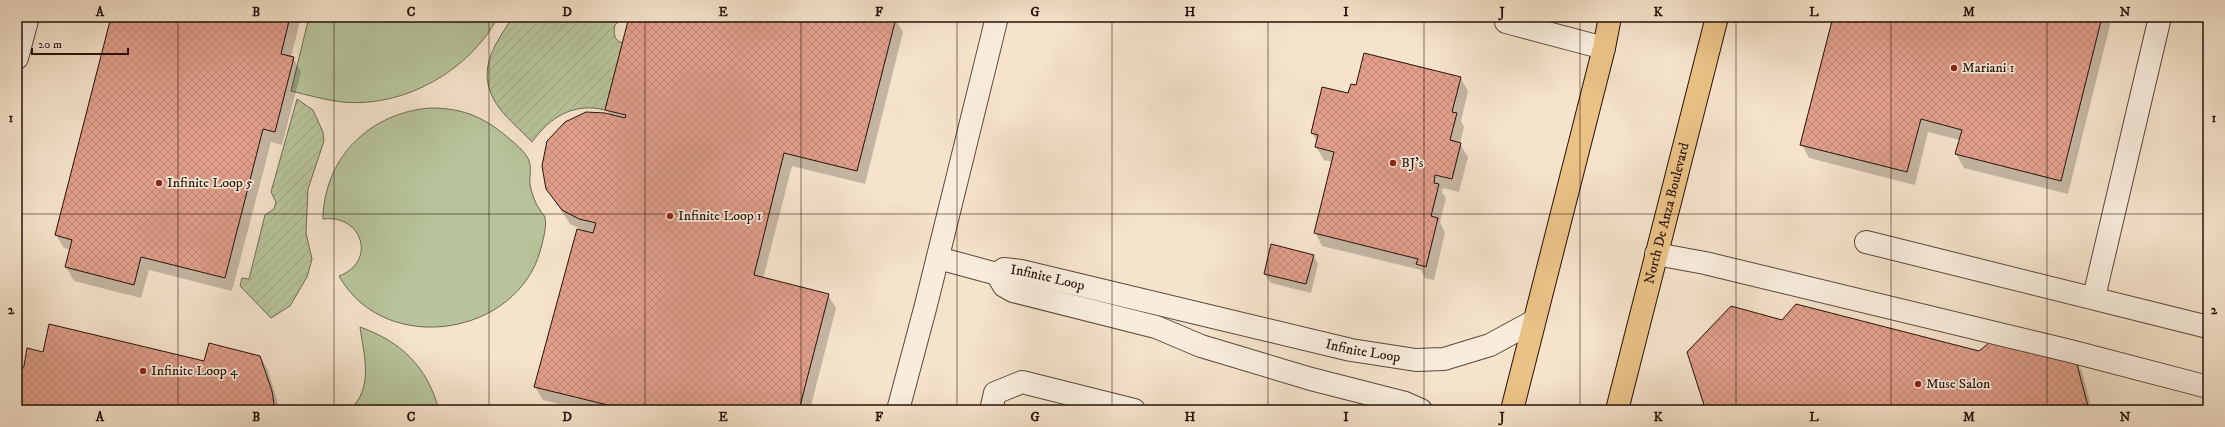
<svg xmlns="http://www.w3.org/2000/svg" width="2225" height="427" font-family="'IM FELL DW Pica',serif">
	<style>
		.green { fill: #b7c49b; stroke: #6e6a52 }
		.garden { fill: url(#garden-furrows); stroke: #6e6a52 }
		.shadow { fill: #0003 }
		.building { fill: url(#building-cross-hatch); stroke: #261109 }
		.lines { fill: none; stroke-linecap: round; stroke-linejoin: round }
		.minor-casing { stroke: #5a463a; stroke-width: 24 }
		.major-casing { stroke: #261109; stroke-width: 24 }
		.minor { stroke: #f8eddd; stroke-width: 22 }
		.major { stroke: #eac286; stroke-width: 22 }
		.grid { fill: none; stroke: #261109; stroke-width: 1; stroke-opacity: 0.55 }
		.poi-dot { fill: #8f2418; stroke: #f8eddd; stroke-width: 1.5 }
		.labels { text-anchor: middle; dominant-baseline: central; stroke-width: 3.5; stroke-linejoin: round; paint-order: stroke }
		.poi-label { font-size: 14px; fill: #261109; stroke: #f8eddd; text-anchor: start }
		.street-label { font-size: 14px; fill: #261109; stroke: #f8eddd }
		.neatline { fill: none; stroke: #261109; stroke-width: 1.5 }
		.grid-label { font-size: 13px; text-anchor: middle; font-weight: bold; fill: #261109 }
	</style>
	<defs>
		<pattern id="garden-furrows" width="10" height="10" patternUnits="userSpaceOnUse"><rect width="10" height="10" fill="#b7c49b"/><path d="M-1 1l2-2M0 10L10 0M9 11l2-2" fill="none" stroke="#9da784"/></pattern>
		<pattern id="building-cross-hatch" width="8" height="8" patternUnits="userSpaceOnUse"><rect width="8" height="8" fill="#e19f8b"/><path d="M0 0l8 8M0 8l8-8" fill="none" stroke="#c18877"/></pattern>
	</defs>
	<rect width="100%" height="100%" fill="#f5e3cb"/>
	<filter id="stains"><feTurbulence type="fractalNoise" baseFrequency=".005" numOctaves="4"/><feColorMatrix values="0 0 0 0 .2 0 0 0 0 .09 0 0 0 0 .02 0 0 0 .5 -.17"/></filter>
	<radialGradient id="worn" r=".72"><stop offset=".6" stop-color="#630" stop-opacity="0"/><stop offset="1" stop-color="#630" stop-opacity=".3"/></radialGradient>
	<path class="green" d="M 309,17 L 498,17 C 469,71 404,108 342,102 C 325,100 308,95 291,91 Z
		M 430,108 C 465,108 486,118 512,141 C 518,146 527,154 529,161 C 532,168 529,178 530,185 C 532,194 535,203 540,210 C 541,213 545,215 545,218 C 547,226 543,240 541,248 C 519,336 385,358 339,276 C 377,262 363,214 323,219 L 323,216 C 326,155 371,113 430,108 Z
		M 360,327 C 402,342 427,367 439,410 L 350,410 C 374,387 364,356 360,327 Z"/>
	<path class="garden" d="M 513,17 L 629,17 L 628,20 L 622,19 L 615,25 C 613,33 614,41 623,43 L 605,110 C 574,102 550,117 532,142 C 522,131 509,121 500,109 C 474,74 492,48 513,17 Z
		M 297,99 L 313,110 L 323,132 L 324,141 L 308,189 L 306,233 L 312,259 L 307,277 L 290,306 L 271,318 L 240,286 L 242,278 L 249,279 L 265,215 L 274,209 L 276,202 L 271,192 Z"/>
	<path class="shadow" d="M 112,17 L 301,17 L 291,57 L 293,58 L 301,72 L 282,145 L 271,142 L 232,291 L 149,270 L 141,298 L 74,281 L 66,267 L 71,250 L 64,248 L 56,235 Z
		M 630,17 L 892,17 L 895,19 L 903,32 L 865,184 L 792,166 L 763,279 L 828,295 L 836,308 L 810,410 L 582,410 L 543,400 L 535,387 L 583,230 L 570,224 L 547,189 L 610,115 L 607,110 Z
		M 1834,17 L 2112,17 L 2068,194 L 1964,168 L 1956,154 L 1960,140 L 1928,132 L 1915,185 L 1809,158 L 1802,145 Z
		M 1460,77 L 1468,91 L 1461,121 L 1464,127 L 1460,144 L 1468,157 L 1459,192 L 1443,188 L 1442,192 L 1446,198 L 1440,222 L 1445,233 L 1434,280 L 1425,278 L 1421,270 L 1322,246 L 1315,232 L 1332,162 L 1324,160 L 1316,147 L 1317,142 L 1312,133 L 1356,86 Z
		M 1313,255 L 1318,264 L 1311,293 L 1271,283 L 1265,274 Z
		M 1782,321 L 1980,353 L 2075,358 L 2082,371 L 2092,410 L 1708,410 L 1705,405 Z
		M 43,353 L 205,362 L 260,356 L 268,370 L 280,410 L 17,410 L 17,378 Z"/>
	<path class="building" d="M 111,17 L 290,17 L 281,54 L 294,57 L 275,132 L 263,129 L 225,278 L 141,257 L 134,285 L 65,267 L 72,240 L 55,235 Z
		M 629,17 L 896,18 L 857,171 L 784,153 L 754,275 L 829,294 L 799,410 L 628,410 L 534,387 L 577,229 L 593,233 L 596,223 L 579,219 L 562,210 L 546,189 L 542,166 L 547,141 L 565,122 L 586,112 L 605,113 L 625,118 L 626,115 L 605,110 Z
		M 1833,17 L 2102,17 L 2061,181 L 1955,154 L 1962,130 L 1921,119 L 1907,172 L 1800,145 Z
		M 1364,53 L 1461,77 L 1452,112 L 1457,113 L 1450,140 L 1461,143 L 1452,179 L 1435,175 L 1434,183 L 1439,184 L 1431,216 L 1438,218 L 1426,267 L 1416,264 L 1418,259 L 1314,233 L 1334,152 L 1315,147 L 1318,135 L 1311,133 L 1322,87 L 1348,93 L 1351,84 L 1356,85 Z
		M 1271,244 L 1314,255 L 1306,284 L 1264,274 Z
		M 1796,304 L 1979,351 L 1994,339 L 2075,357 L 2089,410 L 1724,410 L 1704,405 L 1687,352 L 1731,306 L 1782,320 Z
		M 49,324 L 204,361 L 209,343 L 260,356 L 272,391 L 275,410 L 17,410 L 17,376 L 24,366 L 27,348 L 43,352 Z"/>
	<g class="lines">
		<g class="minor-casing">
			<g id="minor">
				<path d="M 1506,22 L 1604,48"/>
				<path d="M 17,58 L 28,17"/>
				<path d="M 1866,242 L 2208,327"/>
				<path d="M 1656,254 L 1705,263 L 2070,351 L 2208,387"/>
				<path d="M 938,258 L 997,274"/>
				<path id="s1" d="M 997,274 L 1004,269 L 1021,271 L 1351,350 L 1416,360 L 1444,359 L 1490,345 L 1534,321"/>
				<path d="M 997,274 L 1004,286 L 1013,291 L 1156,327 L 1201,346 L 1311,379 L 1405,403 L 1421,410"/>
				<path d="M 2094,297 L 2160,17"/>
				<path d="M 898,410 L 926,305 L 997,17"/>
				<path d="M 991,410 L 995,393 L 1022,382 L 1134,410"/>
			</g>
		</g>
		<g class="major-casing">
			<g id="major">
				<path d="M 1512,410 L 1604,48 L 1610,17"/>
				<path id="s2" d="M 1617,410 L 1717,17"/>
			</g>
		</g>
		<use href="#minor" class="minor"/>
		<use href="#major" class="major"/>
	</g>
	<path class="grid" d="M 178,17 L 178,410M 334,17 L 334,410M 489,17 L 489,410M 645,17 L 645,410M 801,17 L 801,410M 957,17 L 957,410M 1112,17 L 1112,410M 1268,17 L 1268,410M 1424,17 L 1424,410M 1580,17 L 1580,410M 1736,17 L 1736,410M 1891,17 L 1891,410M 2047,17 L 2047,410M 17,214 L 2208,214"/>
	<g class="poi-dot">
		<circle cx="1954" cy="68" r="4"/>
		<circle cx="1393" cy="163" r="4"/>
		<circle cx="159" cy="183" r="4"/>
		<circle cx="670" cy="216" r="4"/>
		<circle cx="143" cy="371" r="4"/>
		<circle cx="1918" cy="384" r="4"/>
	</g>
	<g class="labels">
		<g class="poi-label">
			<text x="1962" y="68">Mariani 1</text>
			<text x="1401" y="163">BJ’s</text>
			<text x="167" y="183">Infinite Loop 5</text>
			<text x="678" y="216">Infinite Loop 1</text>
			<text x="151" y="371">Infinite Loop 4</text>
			<text x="1926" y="384">Muse Salon</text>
		</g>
		<g class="street-label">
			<text stroke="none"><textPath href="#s2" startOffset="203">North De Anza Boulevard</textPath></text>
			<text stroke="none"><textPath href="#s1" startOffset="53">Infinite Loop</textPath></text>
			<text stroke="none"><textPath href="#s1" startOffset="377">Infinite Loop</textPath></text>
		</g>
	</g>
	<rect width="2225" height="427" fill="none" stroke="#f5e3cb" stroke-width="44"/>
	<path d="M32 48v6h96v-6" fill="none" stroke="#261109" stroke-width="2"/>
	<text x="38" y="48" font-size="12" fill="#261109" stroke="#f8eddd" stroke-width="3" paint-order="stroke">20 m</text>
	<rect x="22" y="22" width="2181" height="383" class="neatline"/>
	<g class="grid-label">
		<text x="100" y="16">A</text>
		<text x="256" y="16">B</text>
		<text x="411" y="16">C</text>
		<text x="567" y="16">D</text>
		<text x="723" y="16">E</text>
		<text x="879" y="16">F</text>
		<text x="1035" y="16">G</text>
		<text x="1190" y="16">H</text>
		<text x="1346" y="16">I</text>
		<text x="1502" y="16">J</text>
		<text x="1658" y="16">K</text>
		<text x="1814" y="16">L</text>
		<text x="1969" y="16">M</text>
		<text x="2125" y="16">N</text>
		<text x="11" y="122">1</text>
		<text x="2214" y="122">1</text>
		<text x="11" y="314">2</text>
		<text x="2214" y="314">2</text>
		<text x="100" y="421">A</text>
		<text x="256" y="421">B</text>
		<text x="411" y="421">C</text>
		<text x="567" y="421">D</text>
		<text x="723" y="421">E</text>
		<text x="879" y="421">F</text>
		<text x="1035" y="421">G</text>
		<text x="1190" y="421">H</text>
		<text x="1346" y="421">I</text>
		<text x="1502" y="421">J</text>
		<text x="1658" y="421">K</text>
		<text x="1814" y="421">L</text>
		<text x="1969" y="421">M</text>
		<text x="2125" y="421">N</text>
	</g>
	<rect width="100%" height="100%" filter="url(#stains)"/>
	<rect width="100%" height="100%" fill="url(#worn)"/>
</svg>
